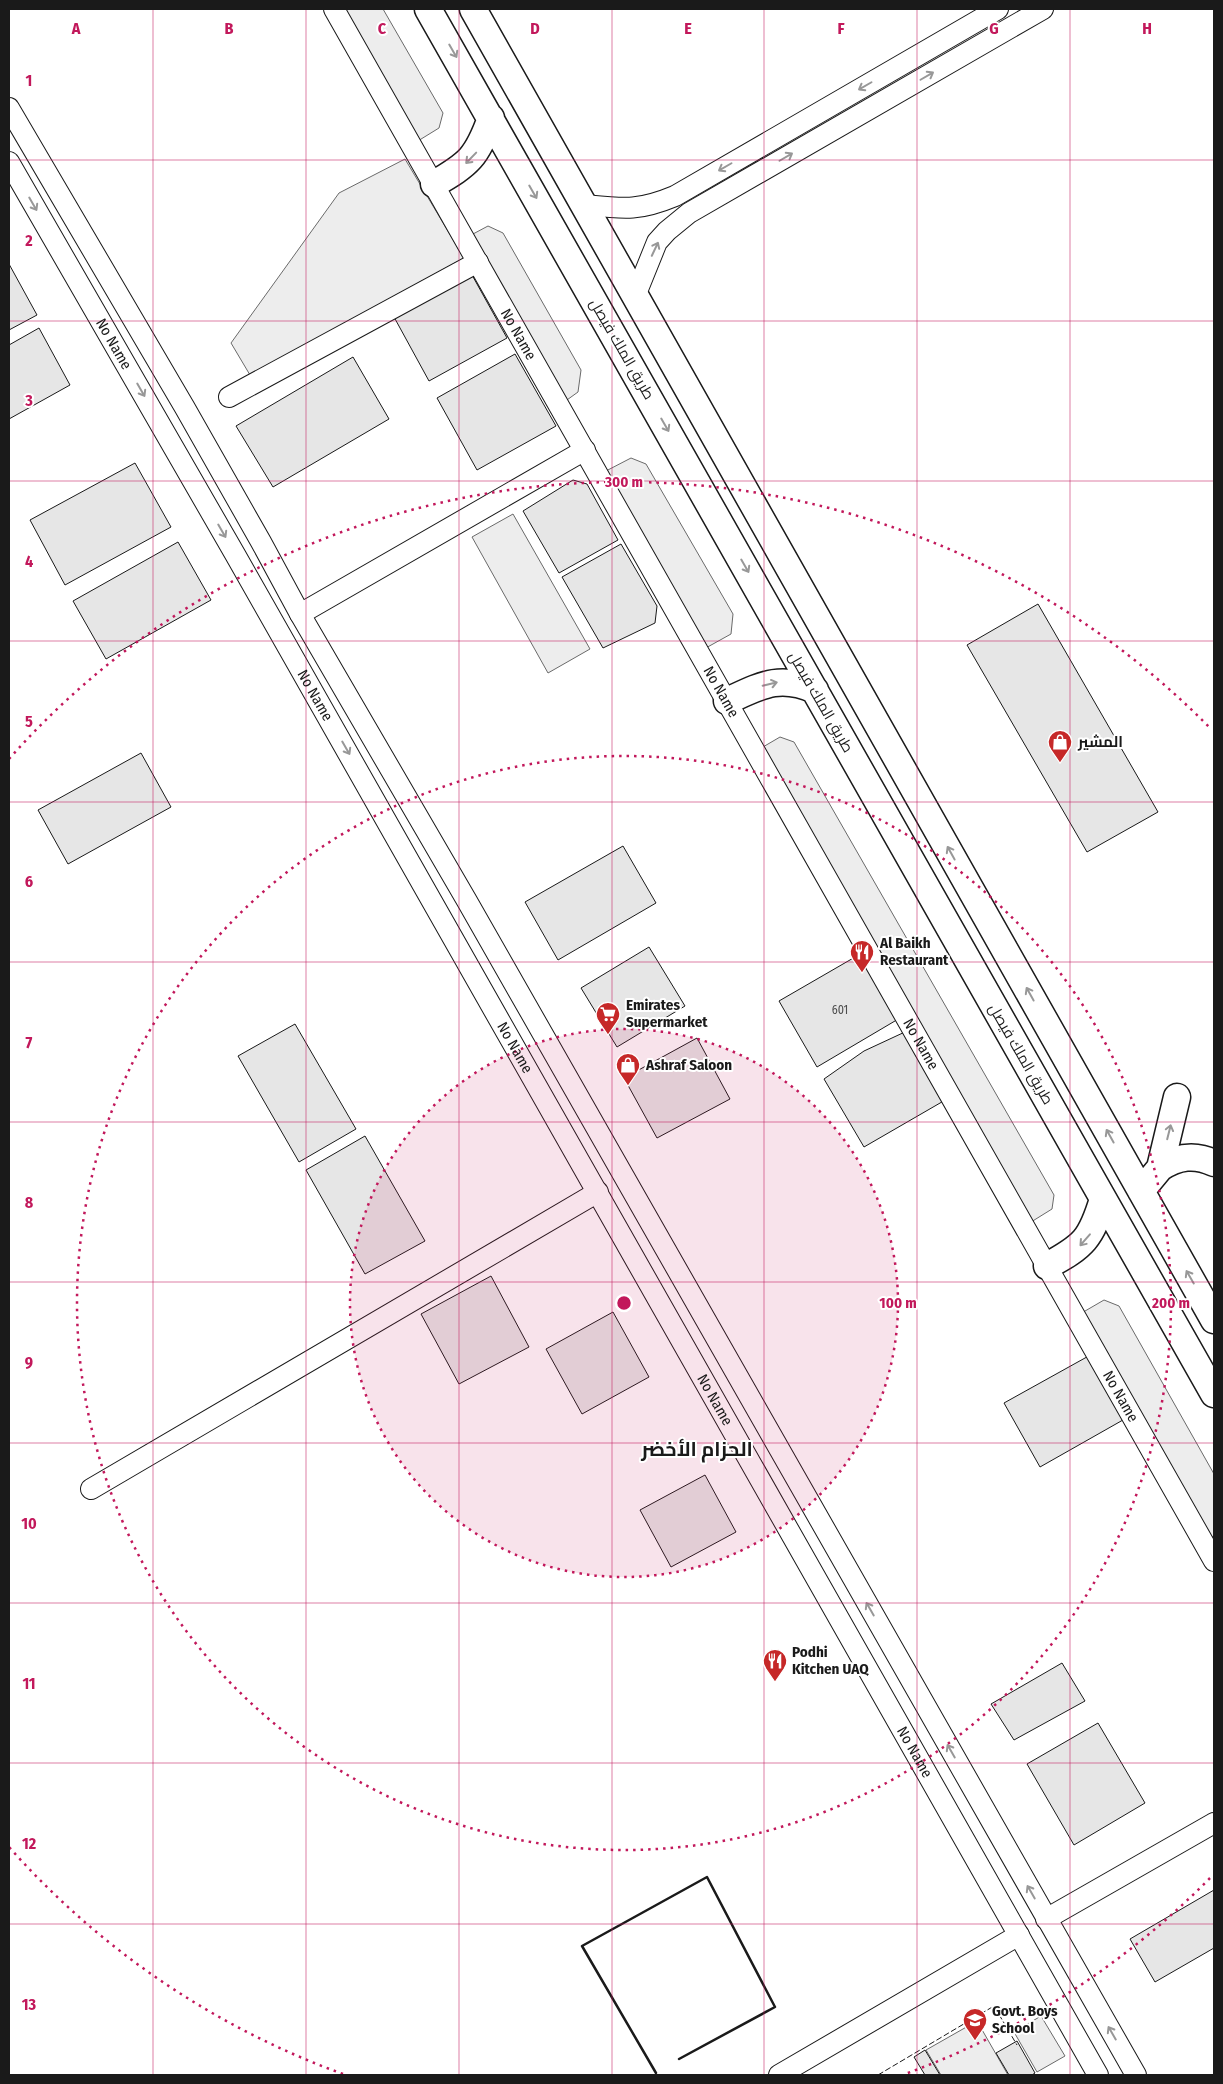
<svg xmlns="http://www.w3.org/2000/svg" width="1223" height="2084" font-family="'Fira Sans Condensed',Cairo,sans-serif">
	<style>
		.built { fill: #ededed; stroke: #6a6a6a }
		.building { fill: #e6e6e6; stroke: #1a1a1a }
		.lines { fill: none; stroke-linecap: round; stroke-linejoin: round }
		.minor-casing { stroke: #1a1a1a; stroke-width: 22 }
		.major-casing { stroke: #1a1a1a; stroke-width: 29 }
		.minor { stroke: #fff; stroke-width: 20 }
		.major { stroke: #fff; stroke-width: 26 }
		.fence { stroke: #1a1a1a; stroke-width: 1; stroke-dasharray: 6 2.5; stroke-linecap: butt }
		.wall { stroke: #1a1a1a; stroke-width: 2.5 }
		.oneway { stroke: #989898 }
		.grid { fill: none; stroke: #c2185b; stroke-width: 1; stroke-opacity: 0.55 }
		.ring { fill: none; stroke: #c2185b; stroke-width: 2.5; stroke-dasharray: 2.5 5 }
		.labels { text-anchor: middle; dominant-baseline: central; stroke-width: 4; stroke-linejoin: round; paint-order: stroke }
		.number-label { font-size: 12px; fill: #4d4d4d }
		.street-label { font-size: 15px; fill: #1a1a1a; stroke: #fff }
		.poi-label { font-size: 15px; font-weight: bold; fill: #1a1a1a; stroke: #fff; text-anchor: start }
		.district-label { font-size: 20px; font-weight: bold; fill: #1a1a1a; stroke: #fff }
		.grid-label { font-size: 16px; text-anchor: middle; font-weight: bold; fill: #c2185b; stroke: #fff; stroke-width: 4; stroke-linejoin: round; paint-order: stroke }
		.centre { fill: #c2185b; stroke: #fff; stroke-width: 2.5 }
		.ring-label { font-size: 15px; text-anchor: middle; font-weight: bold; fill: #c2185b; stroke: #fff; stroke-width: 4; stroke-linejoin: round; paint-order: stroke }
	</style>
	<rect width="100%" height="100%" fill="#fff"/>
	<path class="built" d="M 338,9 L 383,9 L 443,113 L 439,128 L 413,144 Z
		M 405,159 L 464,258 L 250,375 L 231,343 L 339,193 Z
		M 488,226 L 503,233 L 581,370 L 578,392 L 553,410 L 458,242 Z
		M 631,458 L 646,464 L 733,614 L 731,634 L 704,649 L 604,472 Z
		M 513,514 L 590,649 L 548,673 L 472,537 Z
		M 780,737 L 794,742 L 1054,1195 L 1052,1209 L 1023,1227 L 751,754 Z
		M 1104,1300 L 1119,1306 L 1214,1474 L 1214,1536 L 1201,1543 L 1073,1318 Z
		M 1041,2016 L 1065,2056 L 1037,2072 L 1014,2032 Z
		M 977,2021 L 1008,2075 L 941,2075 L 926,2050 Z"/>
	<path class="building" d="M 9,264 L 37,315 L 9,330 Z
		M 472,275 L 507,338 L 429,381 L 394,317 Z
		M 39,328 L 70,385 L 9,419 L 9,345 Z
		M 515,354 L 556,426 L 477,470 L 437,398 Z
		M 353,357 L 389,419 L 273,487 L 236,426 Z
		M 135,463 L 171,527 L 65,585 L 30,520 Z
		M 573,480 L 587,484 L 618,540 L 559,573 L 523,511 Z
		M 178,542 L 211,600 L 106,659 L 73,601 Z
		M 621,544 L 657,606 L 655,623 L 603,648 L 562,577 Z
		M 1038,604 L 1158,812 L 1087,852 L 967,645 Z
		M 141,753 L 171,807 L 68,864 L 38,810 Z
		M 623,846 L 656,903 L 558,960 L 525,902 Z
		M 649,947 L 685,1006 L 617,1047 L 581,988 Z
		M 862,953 L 900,1018 L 817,1067 L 779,1001 Z
		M 295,1024 L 356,1129 L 299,1162 L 238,1056 Z
		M 907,1031 L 947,1099 L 864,1147 L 824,1079 L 864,1051 Z
		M 697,1038 L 730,1099 L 657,1138 L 624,1078 Z
		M 365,1136 L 425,1241 L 365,1274 L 306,1170 Z
		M 491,1276 L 529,1347 L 459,1384 L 421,1314 Z
		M 613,1312 L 649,1377 L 582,1414 L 546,1349 Z
		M 1094,1353 L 1130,1416 L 1040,1467 L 1004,1403 Z
		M 705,1475 L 736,1532 L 671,1567 L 640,1510 Z
		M 1062,1663 L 1085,1701 L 1014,1740 L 991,1704 Z
		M 1098,1723 L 1145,1803 L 1074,1845 L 1027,1764 Z
		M 1214,1890 L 1214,1948 L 1155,1982 L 1130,1939 Z
		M 1017,2041 L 1035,2073 L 1032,2075 L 1009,2075 L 996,2053 Z
		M 925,2050 L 940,2075 L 925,2075 L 914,2057 Z"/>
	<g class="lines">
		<g class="minor-casing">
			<g id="minor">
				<path id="s1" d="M 334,9 L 1214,1561"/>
				<path d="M 9,108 L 185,408 L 261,542 L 300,614 L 467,901 L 1136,2075"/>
				<path id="s2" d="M 9,162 L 236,556 L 1098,2075"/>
				<path d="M 586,205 C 625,209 639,211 675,196 L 998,9"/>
				<path d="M 636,294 L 657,242 L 667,231 L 689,213 L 1043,9"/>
				<path d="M 229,397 L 478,262"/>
				<path d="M 300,614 L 585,450"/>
				<path d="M 91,1489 L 598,1192"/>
				<path d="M 1046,1919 L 1214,1823"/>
				<path d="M 779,2075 L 1019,1935"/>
			</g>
		</g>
		<g class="major-casing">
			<path id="major" d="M 428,9 L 1214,1394
				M 473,9 L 1214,1320
				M 434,184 C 469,164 477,157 491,118
				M 727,701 C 760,686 779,674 815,690
				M 1160,1168 C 1178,1156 1195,1154 1214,1163
				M 1141,1191 L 1160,1168 L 1177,1097
				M 1047,1266 C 1084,1246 1091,1239 1103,1199"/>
		</g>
		<use href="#minor" class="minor"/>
		<use href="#major" class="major"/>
		<path class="fence" d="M 878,2075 L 994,2006 L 1017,2045"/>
		<path class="wall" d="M 656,2073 L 582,1946 L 707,1877 L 775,2007 L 679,2059"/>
	</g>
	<defs><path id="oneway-shaft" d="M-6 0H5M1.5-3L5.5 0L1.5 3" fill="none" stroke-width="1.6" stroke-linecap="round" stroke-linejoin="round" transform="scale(1.25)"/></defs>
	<g class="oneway">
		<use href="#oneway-shaft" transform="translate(453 51) rotate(60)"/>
		<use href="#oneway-shaft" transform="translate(927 76) rotate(-30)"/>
		<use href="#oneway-shaft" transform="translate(865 86) rotate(150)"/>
		<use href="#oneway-shaft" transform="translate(786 157) rotate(-30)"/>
		<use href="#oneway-shaft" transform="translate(471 158) rotate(134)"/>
		<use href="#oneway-shaft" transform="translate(725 167) rotate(150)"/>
		<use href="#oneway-shaft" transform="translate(533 192) rotate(60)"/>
		<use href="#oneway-shaft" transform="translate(33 204) rotate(60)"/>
		<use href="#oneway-shaft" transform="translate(655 249) rotate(-65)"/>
		<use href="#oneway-shaft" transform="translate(141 390) rotate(60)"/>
		<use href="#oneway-shaft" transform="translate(665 425) rotate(60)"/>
		<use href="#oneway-shaft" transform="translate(222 531) rotate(60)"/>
		<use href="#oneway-shaft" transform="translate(745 566) rotate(60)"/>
		<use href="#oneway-shaft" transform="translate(770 684) rotate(-13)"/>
		<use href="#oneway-shaft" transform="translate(346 748) rotate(60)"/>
		<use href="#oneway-shaft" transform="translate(951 853) rotate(-119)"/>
		<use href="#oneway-shaft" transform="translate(1030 994) rotate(-119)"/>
		<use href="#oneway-shaft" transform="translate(1169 1132) rotate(-76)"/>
		<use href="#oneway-shaft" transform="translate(1110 1136) rotate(-119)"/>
		<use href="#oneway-shaft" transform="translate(1085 1240) rotate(131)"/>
		<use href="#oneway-shaft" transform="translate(1190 1277) rotate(-120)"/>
		<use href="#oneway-shaft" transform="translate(870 1609) rotate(-120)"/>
		<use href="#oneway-shaft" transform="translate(951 1751) rotate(-120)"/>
		<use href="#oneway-shaft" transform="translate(1031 1892) rotate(-120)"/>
		<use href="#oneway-shaft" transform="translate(1112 2033) rotate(-120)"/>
	</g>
	<path class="grid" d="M 153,9 L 153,2075M 306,9 L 306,2075M 459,9 L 459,2075M 612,9 L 612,2075M 764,9 L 764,2075M 917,9 L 917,2075M 1070,9 L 1070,2075M 9,160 L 1214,160M 9,321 L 1214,321M 9,481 L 1214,481M 9,641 L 1214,641M 9,802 L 1214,802M 9,962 L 1214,962M 9,1122 L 1214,1122M 9,1282 L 1214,1282M 9,1443 L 1214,1443M 9,1603 L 1214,1603M 9,1763 L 1214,1763M 9,1924 L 1214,1924"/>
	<circle cx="624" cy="1303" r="274" fill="#c2185b" fill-opacity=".12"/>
	<g class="ring">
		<circle cx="624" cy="1303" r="274"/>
		<circle cx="624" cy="1303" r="547"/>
		<path d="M1210 1878A821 821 0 0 1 905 2074M343 2074A821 821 0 0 1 9 1847M9 759A821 821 0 0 1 1210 728"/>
	</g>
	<defs>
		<g id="shop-pin" transform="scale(1.25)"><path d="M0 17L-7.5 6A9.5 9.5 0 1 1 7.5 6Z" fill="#c62828" stroke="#fff"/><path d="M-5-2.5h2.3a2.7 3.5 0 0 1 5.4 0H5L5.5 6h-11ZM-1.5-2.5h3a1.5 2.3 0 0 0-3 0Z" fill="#fff"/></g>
		<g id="restaurant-pin" transform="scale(1.25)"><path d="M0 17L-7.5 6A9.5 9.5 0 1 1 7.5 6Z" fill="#c62828" stroke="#fff"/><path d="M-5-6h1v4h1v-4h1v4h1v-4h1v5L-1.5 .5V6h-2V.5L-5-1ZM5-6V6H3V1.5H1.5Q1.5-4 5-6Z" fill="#fff"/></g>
		<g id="supermarket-pin" transform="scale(1.25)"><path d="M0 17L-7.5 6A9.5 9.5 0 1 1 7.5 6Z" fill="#c62828" stroke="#fff"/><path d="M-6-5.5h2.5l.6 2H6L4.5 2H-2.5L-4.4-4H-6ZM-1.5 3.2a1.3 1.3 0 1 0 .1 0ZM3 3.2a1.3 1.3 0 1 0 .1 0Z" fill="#fff"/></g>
		<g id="school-pin" transform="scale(1.25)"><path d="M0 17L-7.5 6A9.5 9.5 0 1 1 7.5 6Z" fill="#c62828" stroke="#fff"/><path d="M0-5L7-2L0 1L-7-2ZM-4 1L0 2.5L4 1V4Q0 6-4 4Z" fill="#fff"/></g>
	</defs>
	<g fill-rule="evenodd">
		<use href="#shop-pin" x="1060" y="742"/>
		<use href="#restaurant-pin" x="862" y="952"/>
		<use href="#supermarket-pin" x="608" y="1014"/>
		<use href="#shop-pin" x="628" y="1065"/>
		<use href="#restaurant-pin" x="775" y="1661"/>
		<use href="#school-pin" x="975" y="2020"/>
	</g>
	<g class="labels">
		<g class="number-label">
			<text x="840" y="1010">601</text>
		</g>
		<g class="street-label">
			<text stroke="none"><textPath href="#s1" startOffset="374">No Name</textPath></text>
			<text stroke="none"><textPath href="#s2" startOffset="210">No Name</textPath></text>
			<text transform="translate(622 349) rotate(60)">طريق الملك فيصل</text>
			<text stroke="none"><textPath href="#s1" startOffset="785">No Name</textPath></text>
			<text stroke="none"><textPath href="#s2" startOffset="615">No Name</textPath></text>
			<text transform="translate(821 702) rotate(60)">طريق الملك فيصل</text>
			<text stroke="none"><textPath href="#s1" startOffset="1190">No Name</textPath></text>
			<text stroke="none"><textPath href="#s2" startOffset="1020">No Name</textPath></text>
			<text transform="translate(1021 1054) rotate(60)">طريق الملك فيصل</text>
			<text stroke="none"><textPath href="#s1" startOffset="1595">No Name</textPath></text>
			<text stroke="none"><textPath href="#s2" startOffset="1425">No Name</textPath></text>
			<text stroke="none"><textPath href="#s2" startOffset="1830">No Name</textPath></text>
		</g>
		<g class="poi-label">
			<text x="1078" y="742">المشير</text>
			<text x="880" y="943">Al Baikh<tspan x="880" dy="17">Restaurant</tspan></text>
			<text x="626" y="1005">Emirates<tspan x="626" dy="17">Supermarket</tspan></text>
			<text x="646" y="1065">Ashraf Saloon</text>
			<text x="792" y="1652">Podhi<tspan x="792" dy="17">Kitchen UAQ</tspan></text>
			<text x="992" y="2011">Govt. Boys<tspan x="992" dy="17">School</tspan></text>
		</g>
		<g class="district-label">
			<text x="697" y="1449">الحزام الأخضر</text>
		</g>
	</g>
	<g class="grid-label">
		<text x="76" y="34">A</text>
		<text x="229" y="34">B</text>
		<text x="382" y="34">C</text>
		<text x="535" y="34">D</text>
		<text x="688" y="34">E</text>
		<text x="841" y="34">F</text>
		<text x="994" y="34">G</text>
		<text x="1147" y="34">H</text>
		<text x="29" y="86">1</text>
		<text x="29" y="246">2</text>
		<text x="29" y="406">3</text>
		<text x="29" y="567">4</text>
		<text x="29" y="727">5</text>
		<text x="29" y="887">6</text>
		<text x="29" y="1048">7</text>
		<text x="29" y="1208">8</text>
		<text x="29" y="1368">9</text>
		<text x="29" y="1529">10</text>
		<text x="29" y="1689">11</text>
		<text x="29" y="1849">12</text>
		<text x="29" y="2010">13</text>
	</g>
	<circle cx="624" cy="1303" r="8" class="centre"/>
	<g class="ring-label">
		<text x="624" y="487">300 m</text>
		<text x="898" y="1308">100 m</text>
		<text x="1171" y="1308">200 m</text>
	</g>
	<rect width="1223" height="2084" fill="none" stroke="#1a1a1a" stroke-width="20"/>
</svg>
